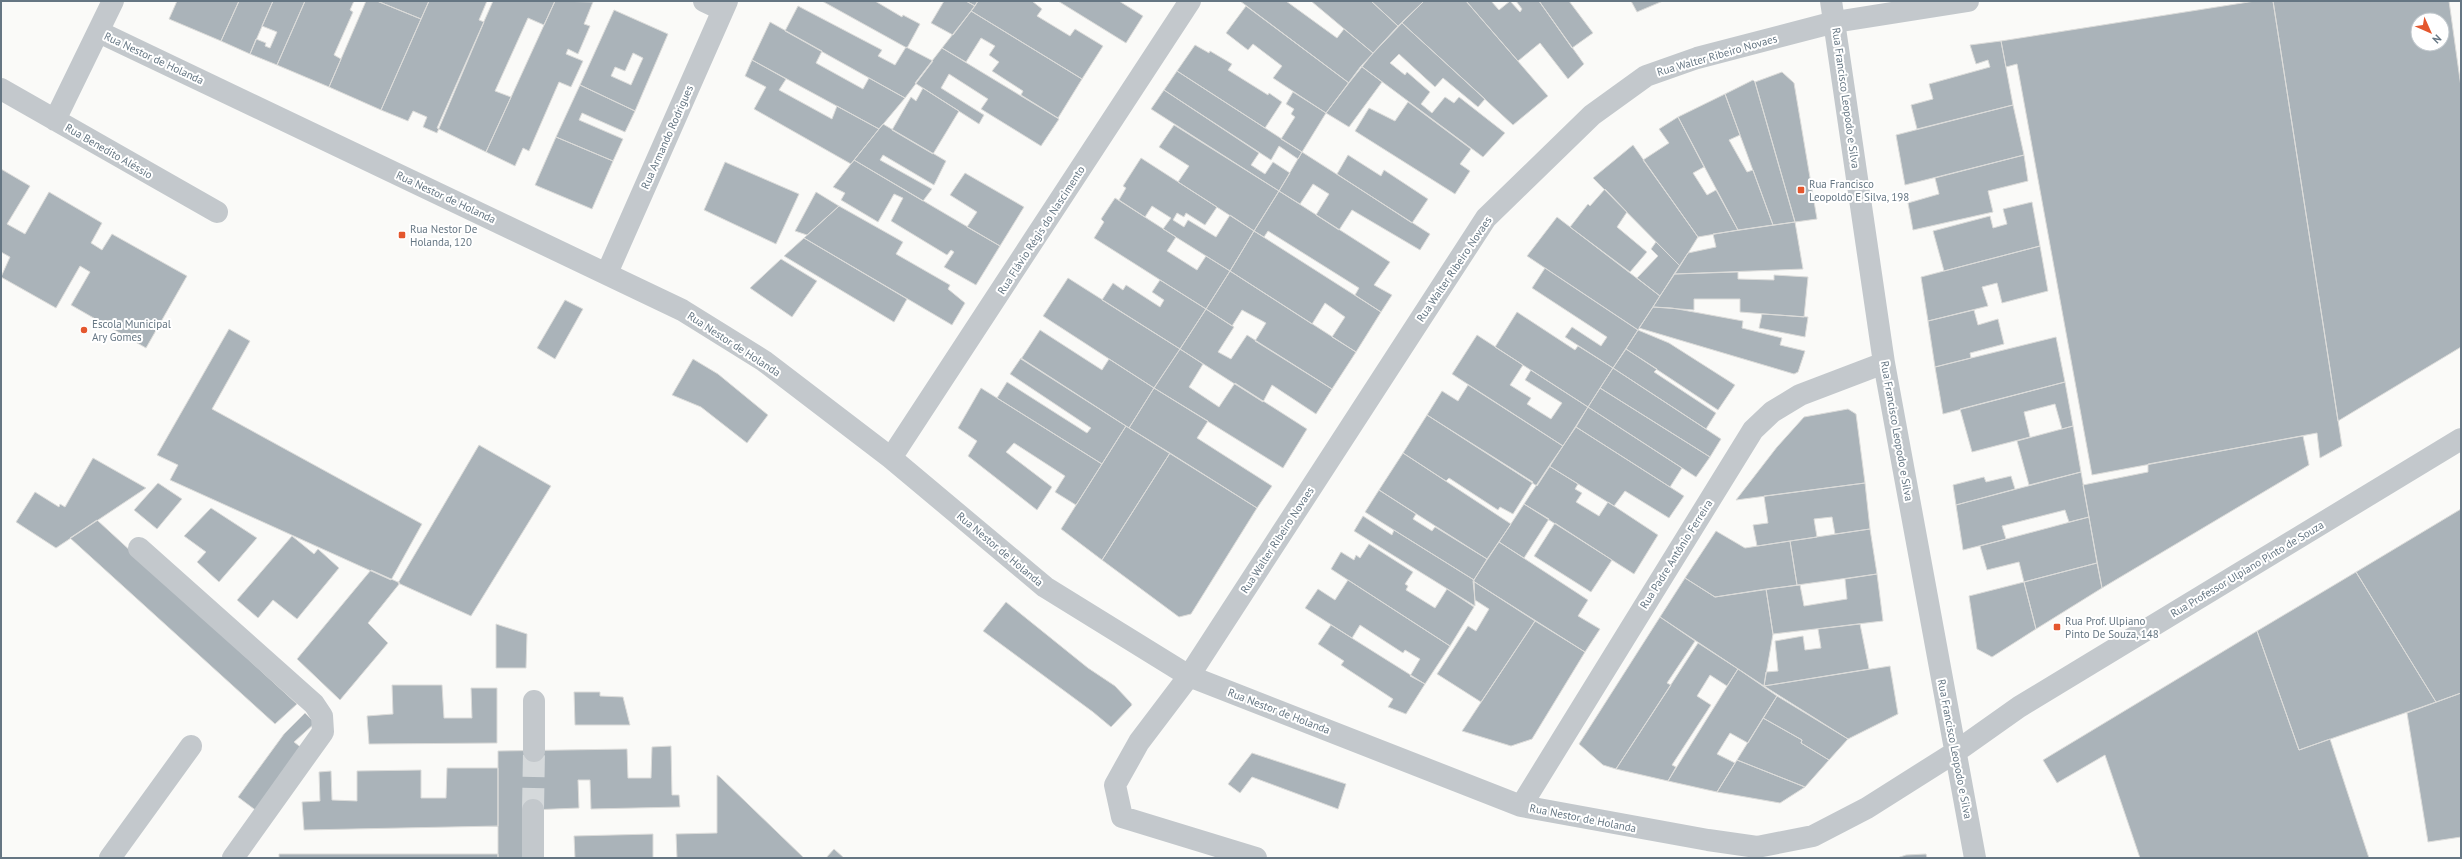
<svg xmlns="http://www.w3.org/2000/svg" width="2462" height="859" font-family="'PT Sans',sans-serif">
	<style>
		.building { fill: #aab3b9; stroke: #dcdcda; fill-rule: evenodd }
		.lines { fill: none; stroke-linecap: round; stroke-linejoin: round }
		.minor-tunnel { stroke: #d5d9db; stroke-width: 22; stroke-dasharray: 22 11; stroke-linecap: butt }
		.minor { stroke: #c3c8cc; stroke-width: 22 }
		.poi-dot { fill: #e4572e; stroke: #fff; stroke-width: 1.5 }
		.labels { text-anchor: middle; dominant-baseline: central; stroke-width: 4; stroke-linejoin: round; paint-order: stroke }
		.street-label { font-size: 11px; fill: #657683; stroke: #fff }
		.poi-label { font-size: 11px; fill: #657683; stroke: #fff; text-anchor: start }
	</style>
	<rect width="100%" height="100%" fill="#fafaf8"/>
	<path class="building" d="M 177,1 L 239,1 L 221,41 L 169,19 Z
		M 239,1 L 273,1 L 250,54 L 221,41 Z
		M 273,1 L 305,1 L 277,65 L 250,54 L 256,39 L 266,43 L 265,46 L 270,48 L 277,32 L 262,26 Z
		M 305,1 L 354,1 L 350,10 L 353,12 L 334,55 L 341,59 L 329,87 L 277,65 Z
		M 366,1 L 377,1 L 421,19 L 381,110 L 329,87 Z
		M 377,1 L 429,1 L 421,19 Z
		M 429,1 L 487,1 L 479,20 L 484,22 L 437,133 L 423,127 L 427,117 L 413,111 L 408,121 L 381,110 Z
		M 493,1 L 555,1 L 544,25 L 528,18 L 495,91 L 511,97 L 486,152 L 437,128 Z
		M 555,1 L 593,2 L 584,24 L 590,26 L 578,54 L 568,49 L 566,54 L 583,61 L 571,87 L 559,82 L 529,151 L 523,148 L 515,166 L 486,152 Z
		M 822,1 L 875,1 L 902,17 L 903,15 L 920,24 L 907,48 Z
		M 944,1 L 966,1 L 975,6 L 953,35 L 931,23 Z
		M 966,1 L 978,1 L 975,6 Z
		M 978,1 L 1032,1 L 1042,9 L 1037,16 L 1070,36 L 1075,29 L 1103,46 L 1082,79 L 971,11 Z
		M 1058,1 L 1119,1 L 1143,16 L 1126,43 Z
		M 1240,1 L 1286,1 L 1337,38 L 1344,29 L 1373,53 L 1349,83 Z
		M 1311,1 L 1371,1 L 1398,26 L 1373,53 Z
		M 1371,1 L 1424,1 L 1398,26 Z
		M 1424,1 L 1466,1 L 1548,96 L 1513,125 L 1402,23 Z
		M 1466,1 L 1491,1 L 1499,10 L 1510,1 L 1520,12 L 1522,9 L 1516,1 L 1539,1 L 1584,64 L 1568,79 L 1540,43 L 1518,61 Z
		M 1539,1 L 1569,1 L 1593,33 L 1572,48 Z
		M 1631,1 L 1663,1 L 1637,12 Z
		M 2255,1 L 2273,1 L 2342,446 L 2320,458 L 2317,433 L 2092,475 L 2017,64 L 2006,67 L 2001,41 Z
		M 2273,1 L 2449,1 L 2461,87 L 2461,347 L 2338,421 ZM 2418,20 L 2442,20 L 2442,44 L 2418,44 Z
		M 798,6 L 882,50 L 878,56 L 895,65 L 906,47 L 933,61 L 905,98 L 785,31 Z
		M 1246,6 L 1349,83 L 1326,113 L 1273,78 L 1282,66 L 1253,44 L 1248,50 L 1226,33 Z
		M 614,10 L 668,34 L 635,111 L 580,85 ZM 633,53 L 643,58 L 631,85 L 611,76 L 615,67 L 625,71 Z
		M 971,11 L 1082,79 L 1058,118 L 1021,95 L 1023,91 L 992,71 L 999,62 L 989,55 L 995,46 L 981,38 L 966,62 L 942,48 Z
		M 770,22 L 822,51 L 816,63 L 863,89 L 869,78 L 905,98 L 879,129 L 752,60 Z
		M 1402,23 L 1485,99 L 1478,107 L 1443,78 L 1435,87 L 1399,54 L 1390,63 L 1405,75 L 1407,72 L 1430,92 L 1421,104 L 1432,113 L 1445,97 L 1454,103 L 1459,97 L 1505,133 L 1483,157 L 1361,66 Z
		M 2001,41 L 2013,105 L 1917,129 L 1911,105 L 1933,99 L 1929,84 L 1990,67 L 1988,60 L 1976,64 L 1970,45 Z
		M 1195,45 L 1209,53 L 1210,51 L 1232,64 L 1228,70 L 1268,95 L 1269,93 L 1282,102 L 1265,128 L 1177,71 Z
		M 942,48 L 1059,119 L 1041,146 L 981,109 L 988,99 L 949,74 L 941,88 L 984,115 L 979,124 L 915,83 Z
		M 752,60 L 786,79 L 779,90 L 832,119 L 837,106 L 879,129 L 851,164 L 754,109 L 766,87 L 745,76 Z
		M 1361,66 L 1382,82 L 1349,127 L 1326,113 Z
		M 1177,71 L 1302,152 L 1298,159 L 1279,146 L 1271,160 L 1164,90 Z
		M 1782,72 L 1794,83 L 1817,219 L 1795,222 L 1755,82 Z
		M 1753,80 L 1755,82 L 1795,222 L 1773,225 L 1725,94 Z
		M 580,85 L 635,111 L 625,132 L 582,113 L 579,120 L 623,139 L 613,161 L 556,137 Z
		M 923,88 L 959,111 L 933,154 L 892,130 L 911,97 L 916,101 Z
		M 1164,90 L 1259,153 L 1251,165 L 1265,174 L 1273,162 L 1290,173 L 1279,191 L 1151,109 Z
		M 1293,92 L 1326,113 L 1302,152 L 1281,139 L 1295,117 L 1291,114 L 1294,109 L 1286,104 Z
		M 1725,94 L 1740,135 L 1729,140 L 1747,172 L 1753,170 L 1773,225 L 1738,230 L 1678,117 Z
		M 1408,102 L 1471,149 L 1460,164 L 1470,171 L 1455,194 L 1355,131 L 1369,108 L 1395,121 Z
		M 2013,105 L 2024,155 L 1905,185 L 1896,135 Z
		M 1678,117 L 1704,167 L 1693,173 L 1707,195 L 1716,190 L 1738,230 L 1698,237 L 1643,160 L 1669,143 L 1659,129 Z
		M 883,124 L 946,161 L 934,185 L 883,155 L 880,160 L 932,189 L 923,201 L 854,160 Z
		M 1174,125 L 1279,191 L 1254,231 L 1178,182 L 1189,166 L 1159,147 Z
		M 556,137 L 613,161 L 592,209 L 535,185 Z
		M 1633,145 L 1698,237 L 1680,266 L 1593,178 Z
		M 1302,152 L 1430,234 L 1420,250 L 1352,210 L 1339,230 L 1316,215 L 1329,194 L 1313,184 L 1300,204 L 1279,191 Z
		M 1348,155 L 1381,176 L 1384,170 L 1428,199 L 1412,223 L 1337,174 Z
		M 2024,155 L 2028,181 L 1988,191 L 1993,212 L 1913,230 L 1908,203 L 1939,194 L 1935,178 Z
		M 1141,158 L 1217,207 L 1205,225 L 1186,213 L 1184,217 L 1177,213 L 1173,220 L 1184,227 L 1188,220 L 1216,237 L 1230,215 L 1254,231 L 1230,271 L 1163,229 L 1171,218 L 1152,206 L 1145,217 L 1119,200 L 1126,188 L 1123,186 Z
		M 854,160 L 1000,246 L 976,285 L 944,267 L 954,252 L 951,250 L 947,255 L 891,221 L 903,198 L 894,194 L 878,222 L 841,200 L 845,193 L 833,187 Z
		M 725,162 L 799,194 L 776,244 L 704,210 Z
		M 1,169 L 30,186 L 7,224 L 25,234 L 49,192 L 102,223 L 91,243 L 102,250 L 112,234 L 187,276 L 146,348 L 71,305 L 90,272 L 80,266 L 56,308 L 1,277 L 10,257 L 1,252 Z
		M 965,173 L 1024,207 L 1000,246 L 967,227 L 977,212 L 950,195 Z
		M 1605,189 L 1627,212 L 1617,227 L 1647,252 L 1630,272 L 1570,227 L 1588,204 L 1590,206 Z
		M 1279,191 L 1390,262 L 1374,285 L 1392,295 L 1381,312 L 1355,295 L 1359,288 L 1268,231 L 1264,237 L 1254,231 Z
		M 816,192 L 839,206 L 807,235 L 795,231 Z
		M 1115,198 L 1176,237 L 1167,251 L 1197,270 L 1206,256 L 1230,271 L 1206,309 L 1094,238 L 1104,222 L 1101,219 Z
		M 2032,202 L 2040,246 L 1944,271 L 1933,231 L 1990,216 L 1993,228 L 2007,224 L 2003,209 Z
		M 839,206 L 903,242 L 896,254 L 950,285 L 948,289 L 965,303 L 952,325 L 804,238 Z
		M 1557,217 L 1660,296 L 1638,330 L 1527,256 Z
		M 1795,222 L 1803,269 L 1674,274 L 1688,253 L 1716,247 L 1713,234 Z
		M 1254,231 L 1381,312 L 1356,352 L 1332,337 L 1345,317 L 1325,303 L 1312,324 L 1230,271 Z
		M 804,238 L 907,299 L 894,322 L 784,256 Z
		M 1656,242 L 1680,266 L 1660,296 L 1637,278 L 1658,256 L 1651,249 Z
		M 2040,246 L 2048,291 L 2002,303 L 1997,283 L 1982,287 L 1988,306 L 1928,321 L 1921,277 Z
		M 781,259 L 817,281 L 792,317 L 750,288 Z
		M 1545,268 L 1638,330 L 1613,368 L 1565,337 L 1572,327 L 1601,346 L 1607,337 L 1532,288 Z
		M 1230,271 L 1356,352 L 1332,389 L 1255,341 L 1266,323 L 1242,310 L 1232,326 L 1206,309 Z
		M 1738,272 L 1738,279 L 1774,280 L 1774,275 L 1808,277 L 1804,317 L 1740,312 L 1740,299 L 1694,299 L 1694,310 L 1653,307 L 1674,274 Z
		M 1068,278 L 1180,349 L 1154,388 L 1043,316 Z
		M 1160,280 L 1206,309 L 1180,349 L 1102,300 L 1113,283 L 1123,290 L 1126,285 L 1160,307 L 1164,300 L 1152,292 Z
		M 565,300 L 583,309 L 555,359 L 537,348 Z
		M 1653,307 L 1672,308 L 1743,321 L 1742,328 L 1782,338 L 1780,345 L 1805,351 L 1798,372 L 1794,374 L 1639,328 Z
		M 1206,309 L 1234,327 L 1218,352 L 1231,359 L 1247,335 L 1332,389 L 1316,414 L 1272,385 L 1263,402 L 1180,349 Z
		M 1974,310 L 1978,325 L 1998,319 L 2004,344 L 1970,353 L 1971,358 L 1935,367 L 1928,321 Z
		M 1517,312 L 1575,350 L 1578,346 L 1613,368 L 1588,407 L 1495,347 Z
		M 1762,314 L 1808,317 L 1805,337 L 1759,328 Z
		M 229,329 L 250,341 L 212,409 L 422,524 L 391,580 L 170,480 L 178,465 L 157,455 Z
		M 1040,330 L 1102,370 L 1109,359 L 1154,388 L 1129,428 L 1021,359 Z
		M 1638,330 L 1669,343 L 1735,385 L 1718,410 L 1626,349 Z
		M 1477,335 L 1523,365 L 1510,385 L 1531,398 L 1527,404 L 1551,419 L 1562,403 L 1525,380 L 1531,370 L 1588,407 L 1563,446 L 1452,374 Z
		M 2056,337 L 2065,382 L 1943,414 L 1935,367 Z
		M 1180,349 L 1203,364 L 1189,387 L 1219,407 L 1235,383 L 1307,429 L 1283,468 L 1154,388 Z
		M 1626,349 L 1657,369 L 1654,372 L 1716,413 L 1706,429 L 1613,368 Z
		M 1021,358 L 1126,426 L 1102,464 L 997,398 L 1007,382 L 1087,433 L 1091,428 L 1010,374 Z
		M 693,359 L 718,374 L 768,415 L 747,443 L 701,407 L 672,395 Z
		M 1613,368 L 1721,439 L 1710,457 L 1600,388 Z
		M 2065,382 L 2073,426 L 2062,429 L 2055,404 L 2024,412 L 2030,437 L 1972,452 L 1960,409 Z
		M 1468,385 L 1563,446 L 1537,486 L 1427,415 L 1442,391 L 1458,401 Z
		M 981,388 L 1102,464 L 1076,505 L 1055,492 L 1065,476 L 1014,443 L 1006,452 L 1052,487 L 1037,510 L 968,456 L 977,441 L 958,428 Z
		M 1154,388 L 1208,421 L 1197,438 L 1272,486 L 1257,508 L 1129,428 Z
		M 1600,388 L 1710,457 L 1696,477 L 1588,407 Z
		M 1588,407 L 1682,468 L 1670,487 L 1576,427 Z
		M 1848,409 L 1856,414 L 1865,483 L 1736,500 L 1777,447 L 1804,417 Z
		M 1427,415 L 1533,482 L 1513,514 L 1500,507 L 1498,510 L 1449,478 L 1446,481 L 1403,453 Z
		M 1126,426 L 1170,453 L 1102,560 L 1061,529 Z
		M 2073,426 L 2081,472 L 2029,485 L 2017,441 Z
		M 1576,427 L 1684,496 L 1669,518 L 1625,491 L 1614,506 L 1549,466 Z
		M 2303,436 L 2309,465 L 2102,588 L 2083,485 L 2148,472 L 2148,464 Z
		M 479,445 L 551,486 L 471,616 L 398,583 Z
		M 1170,453 L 1257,508 L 1191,614 L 1179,617 L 1102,560 Z
		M 1403,453 L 1511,524 L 1487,559 L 1379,490 Z
		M 93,458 L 146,488 L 56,548 L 16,522 L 35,492 L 59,507 L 60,504 L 65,507 Z
		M 1549,466 L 1578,484 L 1575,489 L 1582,493 L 1576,502 L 1599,516 L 1608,502 L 1658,535 L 1634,574 L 1524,504 Z
		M 2081,472 L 2089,517 L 2069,522 L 2065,510 L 2002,526 L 2006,539 L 1963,550 L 1956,505 Z
		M 2011,476 L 2015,489 L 1956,505 L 1953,485 L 1984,477 L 1986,482 Z
		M 158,483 L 182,499 L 157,529 L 134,510 Z
		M 1865,483 L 1870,529 L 1835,534 L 1832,517 L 1814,519 L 1817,537 L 1757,546 L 1753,525 L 1768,523 L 1764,496 Z
		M 1379,490 L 1416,514 L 1413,519 L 1432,531 L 1435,527 L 1487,559 L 1474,580 L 1365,512 Z
		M 1524,504 L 1549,519 L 1524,558 L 1499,542 Z
		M 211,508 L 257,538 L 219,582 L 197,562 L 206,552 L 184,536 Z
		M 2461,509 L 2461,693 L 2436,702 L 2356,572 Z
		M 1363,516 L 1392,535 L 1394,530 L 1474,580 L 1475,606 L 1354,531 Z
		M 2089,517 L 2097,563 L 2024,582 L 2019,562 L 1987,570 L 1980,546 Z
		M 97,520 L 297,704 L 275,724 L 70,538 Z
		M 1555,523 L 1612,560 L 1591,592 L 1534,556 Z
		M 1870,529 L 1877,574 L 1797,585 L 1790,541 Z
		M 1716,531 L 1745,548 L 1790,541 L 1797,585 L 1715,597 L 1685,578 Z
		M 292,536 L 314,554 L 318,549 L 339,568 L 297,619 L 273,600 L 258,618 L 237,600 Z
		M 1499,542 L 1588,600 L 1578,616 L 1600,629 L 1585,652 L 1473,581 Z
		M 1369,544 L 1413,572 L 1405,584 L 1408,586 L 1406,590 L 1435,608 L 1447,589 L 1474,607 L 1450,646 L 1331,569 L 1341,552 L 1354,560 L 1356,555 L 1360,558 Z
		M 2097,563 L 2102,588 L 2036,629 L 2024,582 Z
		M 371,570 L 400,583 L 368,623 L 388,643 L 340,700 L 297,659 Z
		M 2356,572 L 2436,702 L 2299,750 L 2257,631 Z
		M 1877,574 L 1883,621 L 1773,634 L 1766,589 L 1800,585 L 1804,606 L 1847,599 L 1845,579 Z
		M 1685,578 L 1715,597 L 1766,589 L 1773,634 L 1764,686 L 1660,617 Z
		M 1348,580 L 1450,646 L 1425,684 L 1410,676 L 1420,659 L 1405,650 L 1403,653 L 1360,625 L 1352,638 L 1305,608 L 1318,589 L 1335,600 Z
		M 1473,581 L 1535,621 L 1481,702 L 1437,674 L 1468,626 L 1476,631 L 1489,609 L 1475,600 Z
		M 2024,582 L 2036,629 L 1992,657 L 1977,649 L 1969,596 Z
		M 1006,602 L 1088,668 L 1115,686 L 1131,703 L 1132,705 L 1111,727 L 1093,712 L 983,631 Z
		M 1660,617 L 1695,641 L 1667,683 L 1671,685 L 1616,769 L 1603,765 L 1579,744 Z
		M 1535,621 L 1585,652 L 1532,739 L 1511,746 L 1462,731 Z
		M 496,624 L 527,634 L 526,668 L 496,668 Z
		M 1860,624 L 1869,669 L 1764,686 L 1766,672 L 1778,671 L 1775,641 L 1803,636 L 1805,650 L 1821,648 L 1818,629 Z
		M 1331,625 L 1425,684 L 1406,714 L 1388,707 L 1393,699 L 1341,665 L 1344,661 L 1318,644 Z
		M 2257,631 L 2299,750 L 2330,739 L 2369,858 L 2140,858 L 2105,755 L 2057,783 L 2043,760 Z
		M 1698,643 L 1738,669 L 1727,686 L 1710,675 L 1697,696 L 1711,705 L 1672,765 L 1676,767 L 1668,781 L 1616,769 Z
		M 1890,666 L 1898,714 L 1848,739 L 1764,686 Z
		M 1738,669 L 1777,696 L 1748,743 L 1730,733 L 1717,754 L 1735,763 L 1717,792 L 1668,781 Z
		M 392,685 L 442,685 L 444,718 L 472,718 L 471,688 L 497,688 L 497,743 L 369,744 L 367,716 L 393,714 Z
		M 574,692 L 600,692 L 600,696 L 623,697 L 630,725 L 575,725 Z
		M 2461,693 L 2461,837 L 2428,842 L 2407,713 Z
		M 1777,696 L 1848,739 L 1829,760 L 1801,743 L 1802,740 L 1763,718 Z
		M 305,713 L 315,723 L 294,742 L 303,749 L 258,812 L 238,797 L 284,734 Z
		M 1763,718 L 1802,740 L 1801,743 L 1829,760 L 1805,787 L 1737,760 Z
		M 671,746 L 672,795 L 679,795 L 680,807 L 591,809 L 590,780 L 578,780 L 579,808 L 530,810 L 529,858 L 498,858 L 498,751 L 627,749 L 628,778 L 651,778 L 652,747 Z
		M 1252,753 L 1346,784 L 1338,809 L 1252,777 L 1240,793 L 1228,784 Z
		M 1737,760 L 1805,787 L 1780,803 L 1717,792 Z
		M 447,768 L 498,768 L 498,826 L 304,830 L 302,802 L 320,801 L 319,772 L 331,771 L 332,800 L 357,801 L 357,771 L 421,770 L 421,798 L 446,798 Z
		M 717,775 L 720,777 L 804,858 L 677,858 L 676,834 L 717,833 Z
		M 653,834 L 653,858 L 575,858 L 574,836 Z
		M 834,849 L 844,858 L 826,858 Z
		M 279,854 L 498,854 L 498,858 L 279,858 Z
		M 1926,854 L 1927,858 L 1897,858 L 1906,855 Z"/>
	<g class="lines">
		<path class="minor-tunnel" d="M 533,810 L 534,751"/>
		<path class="minor" d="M 704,1 L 723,10
			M 1831,1 L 1884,363 L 1975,858
			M 99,32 L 682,310 L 764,361 L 891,458 L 1045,587 L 1189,676 L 1521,806 L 1708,840 L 1757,847 L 1813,836 L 1867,808 L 1954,753 L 2019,707 L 2461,439
			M 1,89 L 217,212
			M 55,120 L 113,1
			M 607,273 L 727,1
			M 891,458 L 1190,1
			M 139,548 L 314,704 L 322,716 L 323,732 L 233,858
			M 534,751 L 534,701
			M 1521,806 L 1753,430 L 1772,412 L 1800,395 L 1884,363
			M 110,858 L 191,746
			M 533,858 L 533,810
			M 1256,858 L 1122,817 L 1115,785 L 1139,742 L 1189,676 L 1486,218 L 1592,115 L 1646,76 L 1697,58 L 1835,22 L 1968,1"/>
	</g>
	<g class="poi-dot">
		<rect x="1797" y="186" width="8" height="8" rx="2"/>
		<rect x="398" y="231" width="8" height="8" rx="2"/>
		<circle cx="84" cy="330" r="4"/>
		<rect x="2053" y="623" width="8" height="8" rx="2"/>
	</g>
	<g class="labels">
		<g class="street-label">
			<text transform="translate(1717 55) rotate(-16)">Rua Walter Ribeiro Novaes</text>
			<text transform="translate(154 58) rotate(25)">Rua Nestor de Holanda</text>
			<text transform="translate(1846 98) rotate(82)">Rua Francisco Leopodo e Silva</text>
			<text transform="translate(667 137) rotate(-66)">Rua Armando Rodrigues</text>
			<text transform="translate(109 151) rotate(30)">Rua Benedito Aléssio</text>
			<text transform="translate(446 197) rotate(25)">Rua Nestor de Holanda</text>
			<text transform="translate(1041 230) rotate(-57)">Rua Flávio Régis do Nascimento</text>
			<text transform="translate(1454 269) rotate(-56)">Rua Walter Ribeiro Novaes</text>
			<text transform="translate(734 344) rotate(33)">Rua Nestor de Holanda</text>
			<text transform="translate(1897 431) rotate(80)">Rua Francisco Leopodo e Silva</text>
			<text transform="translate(1277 540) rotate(-57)">Rua Walter Ribeiro Novaes</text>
			<text transform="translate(1000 549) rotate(40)">Rua Nestor de Holanda</text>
			<text transform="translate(1676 554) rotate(-58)">Rua Padre Antônio Ferreira</text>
			<text transform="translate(2247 569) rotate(-31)">Rua Professor Ulpiano Pinto de Souza</text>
			<text transform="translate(1279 711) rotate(21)">Rua Nestor de Holanda</text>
			<text transform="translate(1955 749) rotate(79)">Rua Francisco Leopodo e Silva</text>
			<text transform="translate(1583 818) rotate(11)">Rua Nestor de Holanda</text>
		</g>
		<g class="poi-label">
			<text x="1809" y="184">Rua Francisco<tspan x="1809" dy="13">Leopoldo E Silva, 198</tspan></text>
			<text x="410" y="229">Rua Nestor De<tspan x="410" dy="13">Holanda, 120</tspan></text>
			<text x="92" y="324">Escola Municipal<tspan x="92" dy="13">Ary Gomes</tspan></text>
			<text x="2065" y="621">Rua Prof. Ulpiano<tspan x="2065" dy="13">Pinto De Souza, 148</tspan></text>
		</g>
	</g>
	<rect width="2462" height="859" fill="none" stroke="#657683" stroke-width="4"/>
	<g transform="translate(2430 32) rotate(135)"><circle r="19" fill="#ffffff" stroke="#c1c8cd"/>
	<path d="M0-3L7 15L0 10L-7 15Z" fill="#e4572e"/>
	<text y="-6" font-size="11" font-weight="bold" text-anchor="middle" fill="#657683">N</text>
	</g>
</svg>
